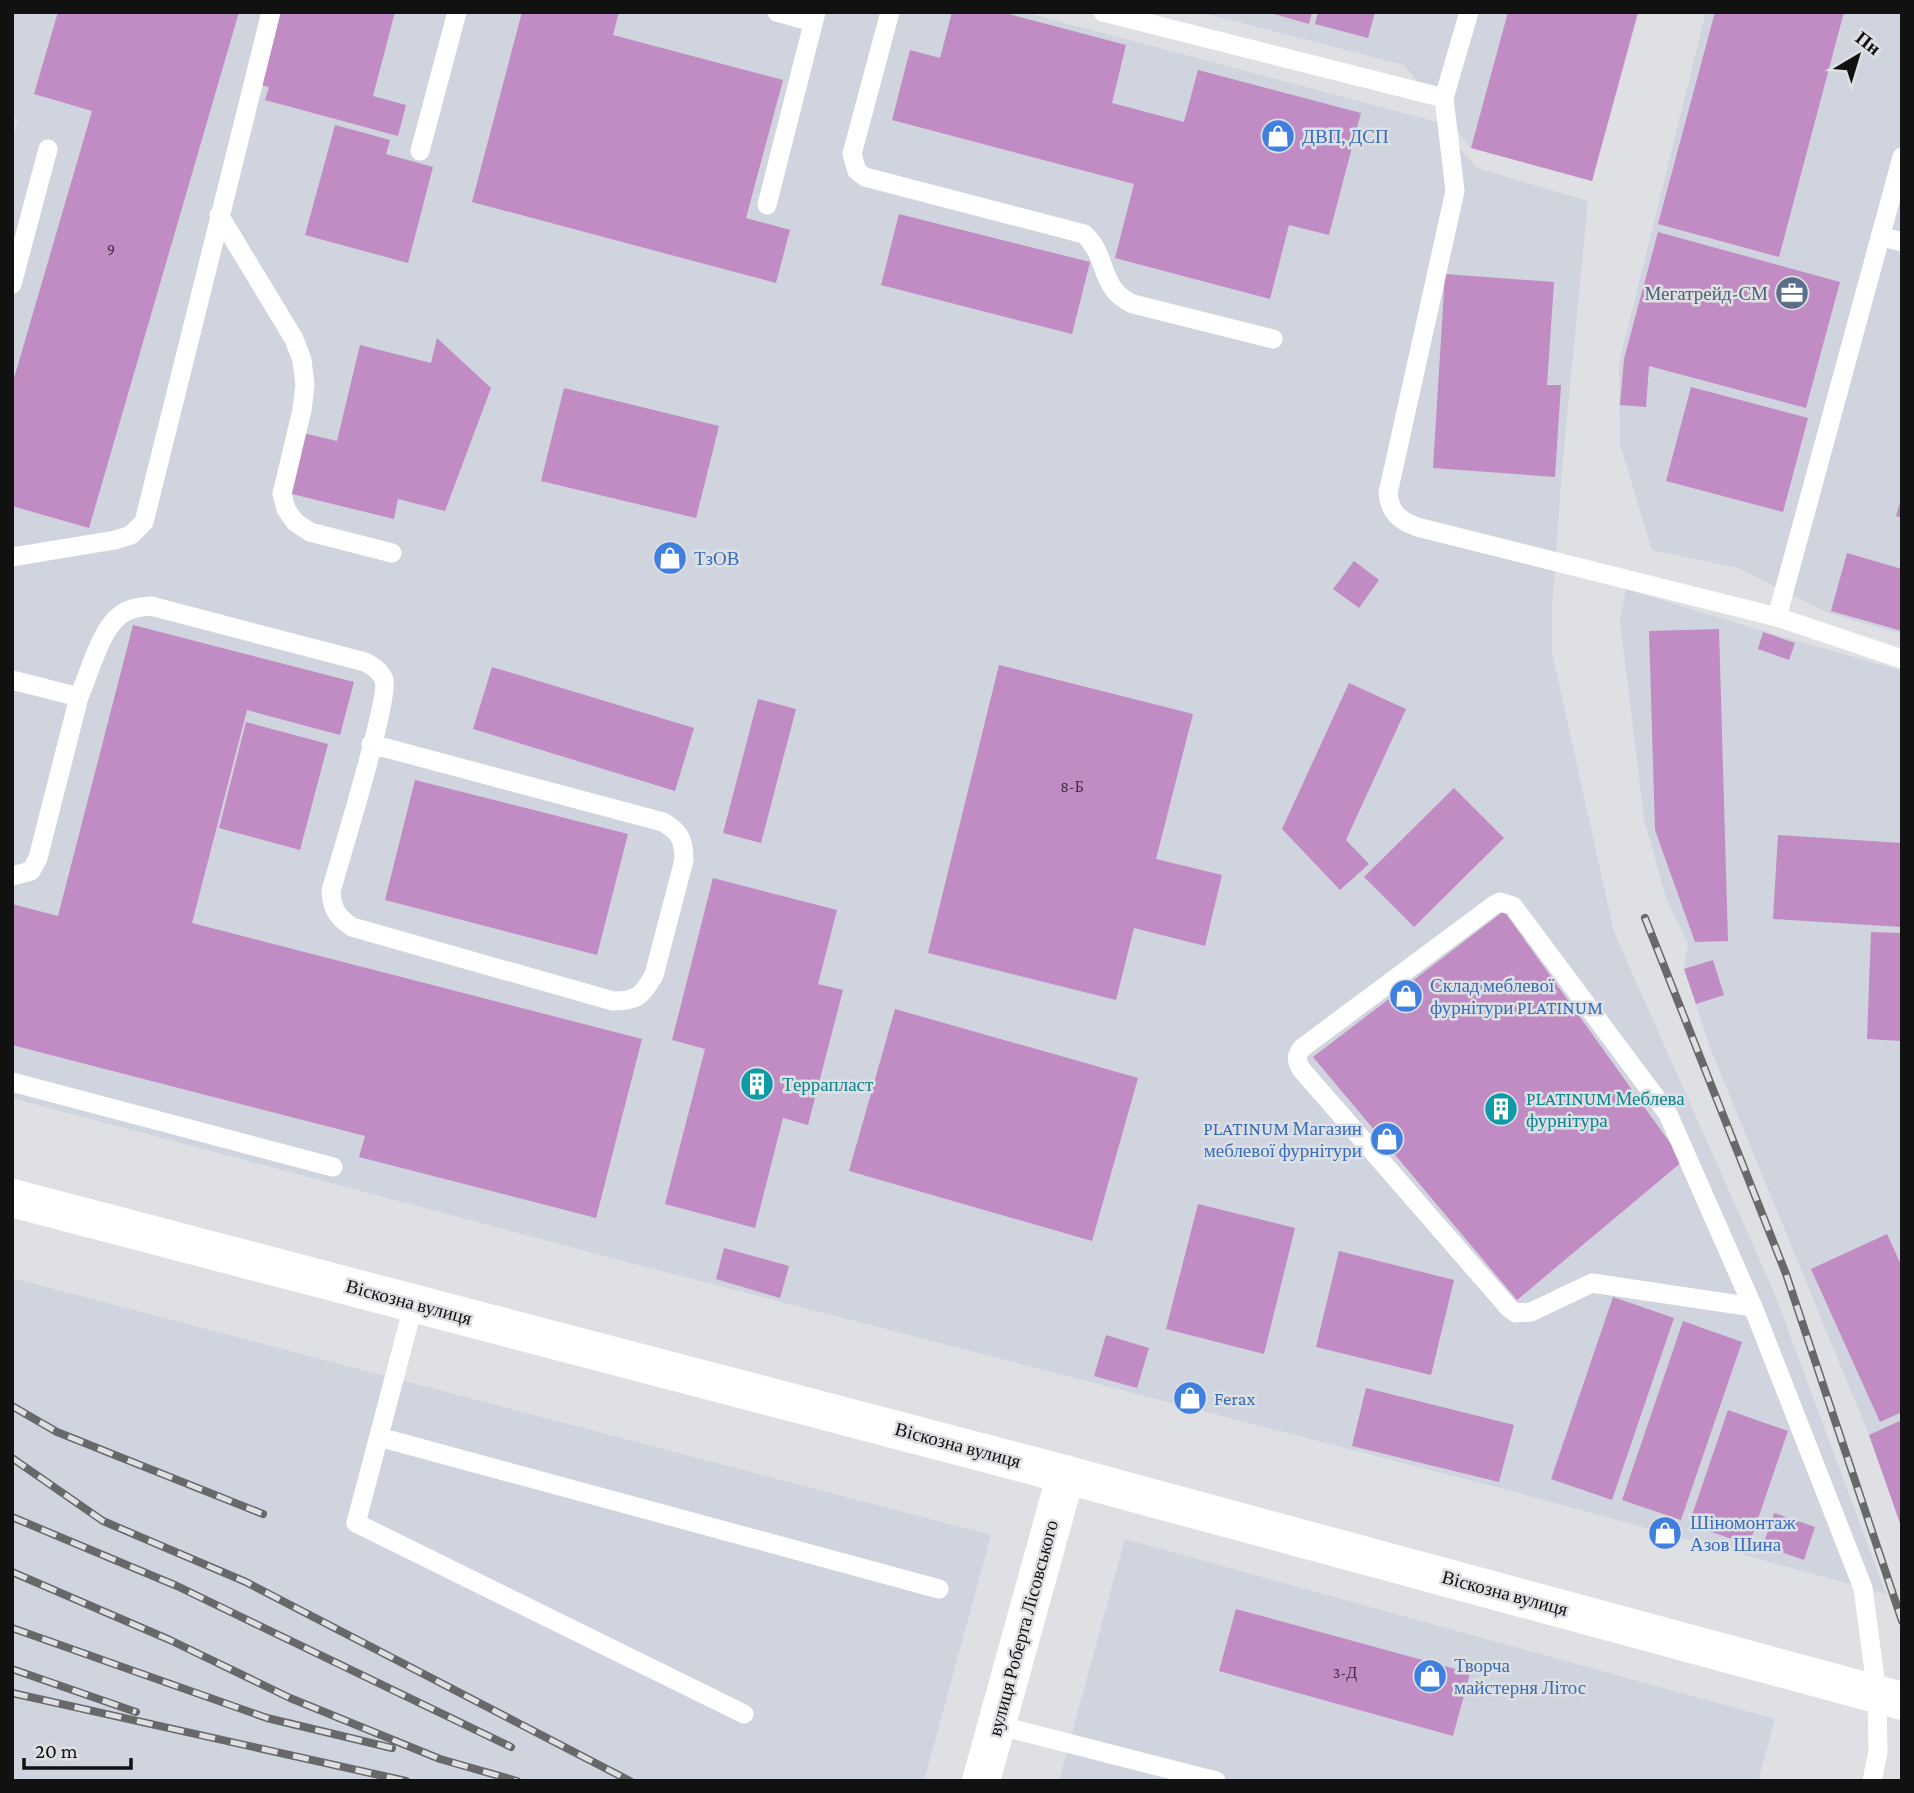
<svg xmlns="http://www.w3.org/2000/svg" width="1914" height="1793" font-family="'Crimson Pro',serif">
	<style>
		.built { fill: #d0d4de }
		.building { fill: #c18bc3 }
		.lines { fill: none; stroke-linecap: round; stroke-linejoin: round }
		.lane { stroke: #fff; stroke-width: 19 }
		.street { stroke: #fff; stroke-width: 38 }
		.rail-casing { stroke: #67686a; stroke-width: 8 }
		.rail { stroke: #dee0e3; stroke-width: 5; stroke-dasharray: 16; stroke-linecap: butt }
		.labels { text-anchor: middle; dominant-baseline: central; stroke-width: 5; stroke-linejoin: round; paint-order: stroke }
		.number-label { font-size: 16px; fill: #3d303e }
		.shop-label { font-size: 19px; fill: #366cbe; stroke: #dee0e3; text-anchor: start }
		.service-label { font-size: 19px; fill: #4e5e75; stroke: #dee0e3; text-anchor: end }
		.culture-label { font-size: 19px; fill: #0d838f; stroke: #dee0e3; text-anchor: start }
		.street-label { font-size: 19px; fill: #111112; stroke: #dee0e3 }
	</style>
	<rect width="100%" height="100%" fill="#dee0e3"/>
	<path class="built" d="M 12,12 L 1024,12 L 1437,122 L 1477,168 L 1588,201 L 1562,469 L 1552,607 L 1552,652 L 1614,932 L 1774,1292 L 1886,1594 L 1515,1492 L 627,1262 L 12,1098 L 12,142 L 18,120 L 12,117 Z
		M 1199,12 L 1639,12 L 1592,181 L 1471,148 L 1404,65 Z
		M 1706,12 L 1902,12 L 1902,634 L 1828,613 L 1738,568 L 1652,550 L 1620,444 L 1619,363 Z
		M 1626,589 L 1743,625 L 1902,671 L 1902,1527 L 1869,1435 L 1711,1050 L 1684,969 L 1688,944 L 1666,898 L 1644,819 L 1620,620 Z
		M 12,1278 L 991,1535 L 924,1781 L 12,1781 Z
		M 1125,1539 L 1775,1719 L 1758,1781 L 1059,1781 Z"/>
	<path class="building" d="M 58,12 L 239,12 L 89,528 L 12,506 L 12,385 L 92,111 L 34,94 Z
		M 276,12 L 395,12 L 373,96 L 406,105 L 398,136 L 265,100 L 269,87 L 257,84 Z
		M 522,12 L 619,12 L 613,35 L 783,80 L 746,218 L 790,230 L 776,283 L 472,202 Z
		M 952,12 L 1001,12 L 1126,45 L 1112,103 L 1184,122 L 1198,70 L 1361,113 L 1329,235 L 1289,225 L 1270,299 L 1115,258 L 1134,184 L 892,120 L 910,50 L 940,58 Z
		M 1267,12 L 1312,12 L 1309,24 Z
		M 1318,12 L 1375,12 L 1368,38 L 1315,24 Z
		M 1508,12 L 1638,12 L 1592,181 L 1471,148 Z
		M 1715,12 L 1844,12 L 1779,257 L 1658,224 Z
		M 335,125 L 390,140 L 386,154 L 433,167 L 408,263 L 305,235 Z
		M 899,214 L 1090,262 L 1072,334 L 881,285 Z
		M 1658,232 L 1840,282 L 1806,408 L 1649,366 L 1646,407 L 1620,405 L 1624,359 Z
		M 1445,274 L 1554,282 L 1547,385 L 1561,385 L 1555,477 L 1433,468 Z
		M 437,338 L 491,388 L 445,511 L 398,499 L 394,519 L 288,493 L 303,433 L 337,441 L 360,345 L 431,363 Z
		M 1691,387 L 1808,418 L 1783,512 L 1666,481 Z
		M 564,388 L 719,426 L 696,518 L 541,481 Z
		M 1901,499 L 1902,499 L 1902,518 L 1896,516 Z
		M 1847,553 L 1902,569 L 1902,631 L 1831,611 Z
		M 1354,561 L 1379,580 L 1359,608 L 1333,589 Z
		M 133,625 L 354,682 L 340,735 L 247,710 L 192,923 L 642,1039 L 596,1218 L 359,1157 L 365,1136 L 12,1045 L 12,904 L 58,916 Z
		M 1719,629 L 1728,941 L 1695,942 L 1655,830 L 1649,631 Z
		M 1763,632 L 1795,643 L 1789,660 L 1758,649 Z
		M 999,665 L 1193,714 L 1156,859 L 1222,875 L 1205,946 L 1134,928 L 1116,1000 L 928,953 Z
		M 492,667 L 694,728 L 675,791 L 473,729 Z
		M 1349,683 L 1406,709 L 1346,840 L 1369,864 L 1340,890 L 1282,829 Z
		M 758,699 L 796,709 L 761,843 L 723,833 Z
		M 246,722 L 328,744 L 300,850 L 219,828 Z
		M 415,780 L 628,834 L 597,955 L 385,900 Z
		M 1454,788 L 1504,838 L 1414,927 L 1364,877 Z
		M 1778,835 L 1902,843 L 1902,927 L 1773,919 Z
		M 713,878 L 837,910 L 818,984 L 843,990 L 808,1125 L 783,1118 L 755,1228 L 665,1204 L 705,1049 L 672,1040 Z
		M 1504,911 L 1683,1161 L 1517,1300 L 1313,1057 Z
		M 1871,932 L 1902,933 L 1902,1041 L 1867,1039 Z
		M 1713,960 L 1724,995 L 1696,1004 L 1684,969 Z
		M 895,1009 L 1138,1078 L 1092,1241 L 849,1171 Z
		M 1198,1204 L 1295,1228 L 1264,1354 L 1166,1329 Z
		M 1887,1234 L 1902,1267 L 1902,1412 L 1880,1422 L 1811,1269 Z
		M 724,1248 L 789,1266 L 780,1298 L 716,1279 Z
		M 1339,1251 L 1454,1280 L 1431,1375 L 1316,1347 Z
		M 1613,1297 L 1674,1318 L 1612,1500 L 1551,1479 Z
		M 1683,1321 L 1742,1342 L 1681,1520 L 1622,1500 Z
		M 1106,1335 L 1149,1348 L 1137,1388 L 1094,1376 Z
		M 1366,1388 L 1514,1425 L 1499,1482 L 1352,1446 Z
		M 1728,1410 L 1788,1431 L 1749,1545 L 1689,1524 Z
		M 1902,1420 L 1902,1526 L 1901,1526 L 1869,1435 Z
		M 1774,1513 L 1815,1527 L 1804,1560 L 1763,1546 Z
		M 1236,1609 L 1470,1673 L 1453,1736 L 1219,1671 Z"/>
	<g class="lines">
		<path class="lane" d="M 777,12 L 813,22
			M 890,12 L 852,154 L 857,171 L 865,177 L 1084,234 C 1109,256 1098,289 1133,304 L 1273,339
			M 1103,12 L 1444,98
			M 1469,12 L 1444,98 L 1455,191 L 1388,493 C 1390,513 1399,520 1417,527 L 1777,617 L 1902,659
			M 420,151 L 457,12
			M 767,205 L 816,12
			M 219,215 L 294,339 L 302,360 L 305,385 L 302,410 L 282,494 L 286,509 L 295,522 L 310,532 L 392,553
			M 1880,236 L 1902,242
			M 12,284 L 48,149
			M 12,557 L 115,540 L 131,535 L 144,522 L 271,12
			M 1777,617 L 1902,157
			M 12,680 L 79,697 L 38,858 L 31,871 L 12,876
			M 79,697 C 89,674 100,631 119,616 C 128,608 140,607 151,606 L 365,662 C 373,666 381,671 384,680 C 390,698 339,862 331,891 C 332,909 337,917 352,927 L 613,1001 C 637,1001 642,996 654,975 L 684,860 C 684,840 680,832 663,822 L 371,744
			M 12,1082 L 333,1167
			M 414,1303 L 356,1523 L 744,1714
			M 1753,1307 L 1592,1283 L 1531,1312 L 1516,1313 L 1509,1308 L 1301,1069 C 1296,1060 1296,1056 1302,1048 L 1494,905 L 1500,902 L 1513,906 L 1668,1114 L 1753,1307 L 1863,1588 L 1877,1694 L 1878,1752 L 1872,1781
			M 379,1437 L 939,1589
			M 997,1725 L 1216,1781"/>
		<path class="street" d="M 12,1198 L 1034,1466 L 1902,1701
			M 981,1781 L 1066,1474"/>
		<g class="rail-casing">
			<path id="rail" d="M 1645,918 L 1786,1274 L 1902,1621
				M 12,1406 L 57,1432 L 263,1514
				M 12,1458 L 103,1521 L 246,1582 L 630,1781
				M 12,1517 L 177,1586 L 511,1747
				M 12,1572 L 170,1640 L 290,1698 L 440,1759 L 517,1781
				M 12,1628 L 267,1718 L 392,1748
				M 12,1669 L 136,1712
				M 12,1693 L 406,1781"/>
		</g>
		<use href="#rail" class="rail"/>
	</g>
	<defs>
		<g id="shop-disc" transform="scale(1.75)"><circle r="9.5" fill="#3f7fe0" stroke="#dee0e3"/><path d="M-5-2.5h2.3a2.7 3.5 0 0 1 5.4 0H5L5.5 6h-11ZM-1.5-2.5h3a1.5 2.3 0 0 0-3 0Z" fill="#fff"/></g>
		<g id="office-disc" transform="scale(1.75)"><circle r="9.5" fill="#5c6f8a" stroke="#dee0e3"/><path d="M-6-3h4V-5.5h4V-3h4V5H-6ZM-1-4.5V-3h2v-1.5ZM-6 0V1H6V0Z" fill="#fff"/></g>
		<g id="building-disc" transform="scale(1.75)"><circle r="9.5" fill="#0f9aa8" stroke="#dee0e3"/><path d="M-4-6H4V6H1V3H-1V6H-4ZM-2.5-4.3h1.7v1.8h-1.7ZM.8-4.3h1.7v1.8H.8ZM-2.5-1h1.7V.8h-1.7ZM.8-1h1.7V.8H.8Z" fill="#fff"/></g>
	</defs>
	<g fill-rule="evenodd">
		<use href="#shop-disc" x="1278" y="136"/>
		<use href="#office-disc" x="1792" y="293"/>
		<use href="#shop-disc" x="670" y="558"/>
		<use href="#shop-disc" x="1406" y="996"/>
		<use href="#building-disc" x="757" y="1084"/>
		<use href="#building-disc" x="1501" y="1109"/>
		<use href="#shop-disc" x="1387" y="1139"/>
		<use href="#shop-disc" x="1190" y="1398"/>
		<use href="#shop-disc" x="1665" y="1533"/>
		<use href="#shop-disc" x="1430" y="1676"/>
	</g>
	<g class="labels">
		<g class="number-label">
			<text x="111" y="248">9</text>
			<text x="1072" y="786">8-Б</text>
			<text x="1345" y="1672">3-Д</text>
		</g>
		<g class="shop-label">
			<text x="1302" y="136">ДВП, ДСП</text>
			<text x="694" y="558">ТзОВ</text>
			<text x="1430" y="985">Склад меблевої<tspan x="1430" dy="22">фурнітури PLATINUM</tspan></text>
			<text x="1362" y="1128" text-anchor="end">PLATINUM Магазин<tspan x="1362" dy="22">меблевої фурнітури</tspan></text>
			<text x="1214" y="1398">Ferax</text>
			<text x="1690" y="1522">Шіномонтаж<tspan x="1690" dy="22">Азов Шина</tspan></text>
			<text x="1454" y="1665">Творча<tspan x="1454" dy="22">майстерня Літос</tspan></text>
		</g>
		<g class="service-label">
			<text x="1768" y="293">Мегатрейд-СМ</text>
		</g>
		<g class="culture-label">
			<text x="782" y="1084">Террапласт</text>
			<text x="1526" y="1098">PLATINUM Меблева<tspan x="1526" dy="22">фурнітура</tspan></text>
		</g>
		<g class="street-label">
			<text transform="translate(409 1302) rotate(15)">Віскозна вулиця</text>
			<text transform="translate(958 1445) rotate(15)">Віскозна вулиця</text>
			<text transform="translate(1505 1593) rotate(15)">Віскозна вулиця</text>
			<text transform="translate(1023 1628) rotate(-75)">вулиця Роберта Лісовського</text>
		</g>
	</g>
	<rect width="1914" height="1793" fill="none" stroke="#111112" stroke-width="28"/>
	<g transform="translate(1858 56) rotate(38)" stroke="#dee0e3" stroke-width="5" paint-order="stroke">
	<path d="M0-5L12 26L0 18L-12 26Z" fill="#111112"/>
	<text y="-10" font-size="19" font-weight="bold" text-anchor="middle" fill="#111112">Пн</text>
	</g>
	<path d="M24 1758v10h107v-10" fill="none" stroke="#111112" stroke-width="3.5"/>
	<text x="35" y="1758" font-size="21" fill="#111112" stroke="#dee0e3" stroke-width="5" paint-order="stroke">20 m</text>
</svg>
